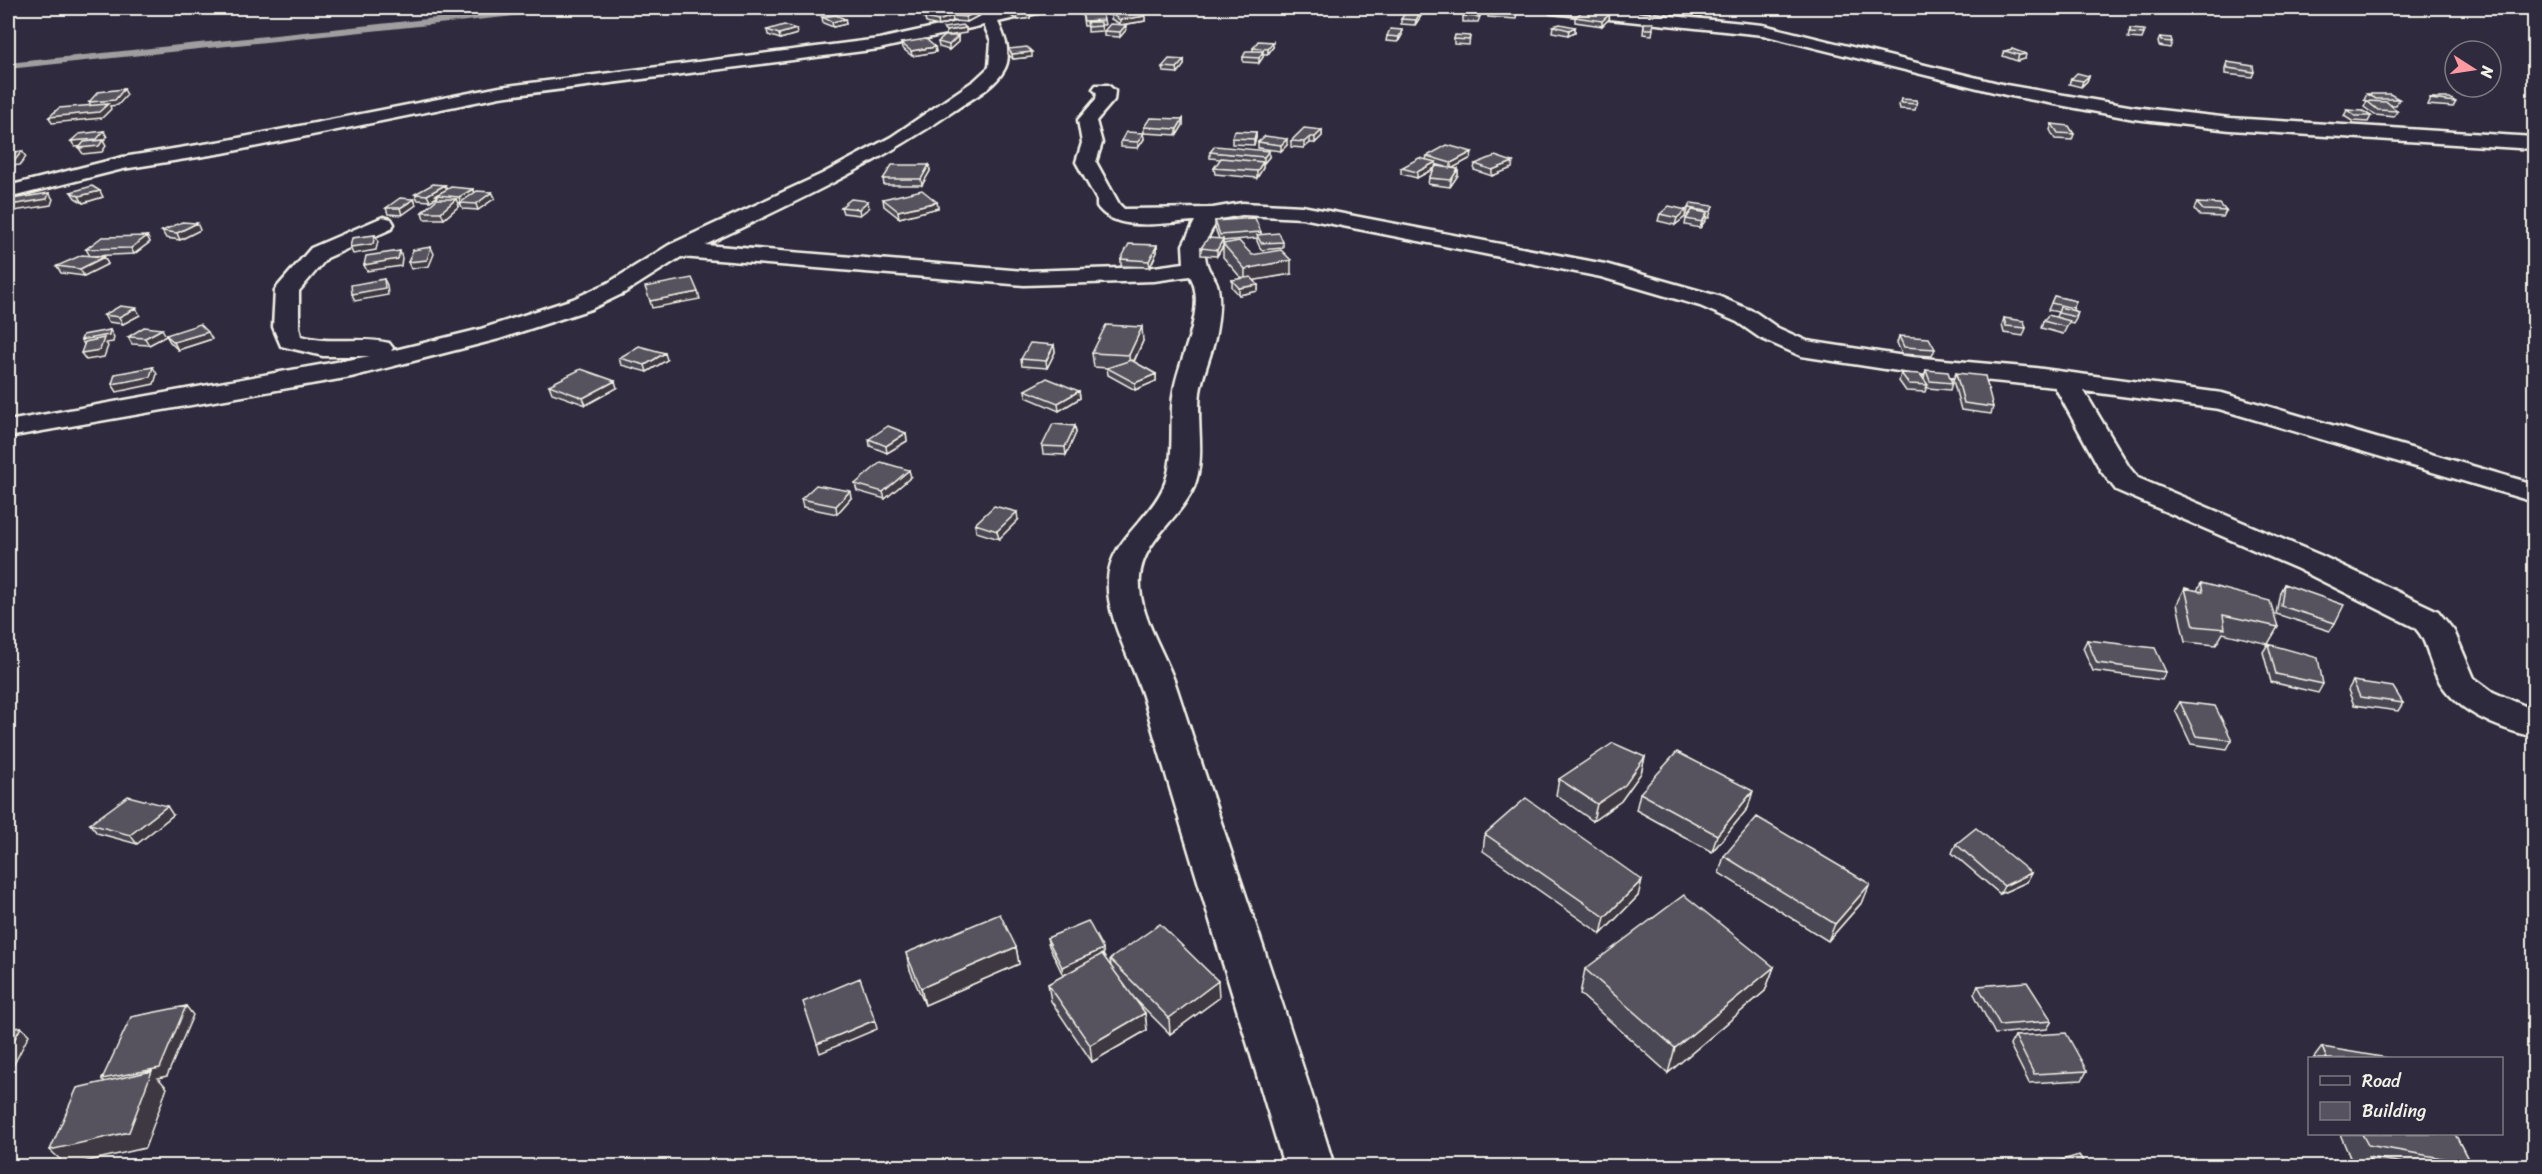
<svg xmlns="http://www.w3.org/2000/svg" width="2542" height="1174" font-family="Sriracha,sans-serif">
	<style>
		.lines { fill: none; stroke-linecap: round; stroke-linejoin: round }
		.stream { stroke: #a19ea0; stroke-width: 6 }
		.street-casing { stroke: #f4f1e8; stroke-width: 5 }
		.street { fill: #2f2a3d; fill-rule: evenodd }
		.wall { fill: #4a4752; stroke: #f4f1e8; stroke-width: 1.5; fill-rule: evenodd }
		.shaded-wall { fill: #3c3942; stroke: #f4f1e8; stroke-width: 1.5 }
		.building { fill: #56525f; stroke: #f4f1e8; stroke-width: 1.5 }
	</style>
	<rect width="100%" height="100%" fill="#2f2a3d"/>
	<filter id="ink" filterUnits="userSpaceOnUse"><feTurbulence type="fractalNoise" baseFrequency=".0167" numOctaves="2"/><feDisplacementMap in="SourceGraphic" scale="12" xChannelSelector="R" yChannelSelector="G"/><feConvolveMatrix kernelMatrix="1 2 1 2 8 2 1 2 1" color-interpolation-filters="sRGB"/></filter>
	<g filter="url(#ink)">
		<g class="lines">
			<path class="stream" d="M2481,8l53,2
				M8,66l553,-58"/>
			<g class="street-casing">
				<path id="street" d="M984,8h14l-2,5 27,-5h26l-3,3 -48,11c6,14 15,33 6,48 -10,18 -33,29 -49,40 -79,55 -164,94 -250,135l319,26 130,-4 30,-4 -1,-18 12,-24c-29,1 -79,13 -98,-15v-6l-21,-38 6,-19 -4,-23 18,-21 1,-6 -4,-4 3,-4h12l7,6 -1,9 -18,21 6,22 -6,19 23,42 5,5 89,-1 29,-5 60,3 303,58 113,32 37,16 23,16 29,13 104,16 124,11 187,25 312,91v18l-315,-93 -135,-18 45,76 9,11 182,77 118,56 16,20 20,47 19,14 41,18v27c-36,-8 -83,-27 -99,-64 -7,-16 -8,-34 -21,-46l-116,-58 -182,-79 -15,-19 -46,-84 -144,-14 -110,-17 -41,-18 -23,-16 -37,-16 -99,-29 -299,-59 -60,-3 -22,4c-13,14 -20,32 -11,51 4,6 8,11 9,18 3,16 0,34 -3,50 -4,18 -12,35 -15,54 -4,31 6,65 -6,95 -14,32 -51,53 -54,90 -3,37 25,75 36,109 52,161 109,319 158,480h-50c-46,-157 -96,-313 -141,-470 -11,-35 -38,-80 -35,-117 2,-38 40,-58 55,-91 14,-30 5,-66 11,-98 5,-32 34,-83 16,-114l-36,5 -130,4 -343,-28 -57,36 -33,16 -92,30 -148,38 -343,60v-16l362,-65h-47l-42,-10 -8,-19 2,-37 4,-5 32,-37 72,-31 8,2 3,5 -3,5 -64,29 -28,33v36l2,9c29,9 60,0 88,7l4,5 -2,3 90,-22 92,-30 35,-16 61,-38 153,-71 69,-37 84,-57 14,-13 2,-26 -7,-16 -105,24 -379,48 -277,56 -100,16 -115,29v-12l115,-29 100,-16 277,-54 379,-48 101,-22z
					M1543,8h47l173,17 243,60 128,22 96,11 304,19v12l-304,-19 -96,-11 -128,-24 -243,-60 -212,-22z"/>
			</g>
			<use href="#street" class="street"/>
		</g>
		<path class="wall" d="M1103,8h37v4h-2l7,4v5l-23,4 4,5 -6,7 -16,-1v-5l16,-7 -9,-5v-5l-3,1z
			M1437,8h23l-1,4 -22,-2z
			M1422,9v-1h12l-2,1z
			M1517,10l-1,9 -28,-2v-5z
			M1011,11l19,2v5l-12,2 -7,-4z
			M953,13l25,3 -11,6 -14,-1 -14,5 -13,-3 -1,-5z
			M1082,13l22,7 1,5h-4l1,6 -14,1v-6h-4z
			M1481,14l-3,8h-15v-6z
			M1421,16l-6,9 -14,-1v-5z
			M822,17l23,2 1,5 -13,3 -10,-4z
			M1575,17l34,2 -7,7 -27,-4z
			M1644,23l9,6 -1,6 -9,-1z
			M1553,26l22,1v5l-7,3 -16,-3z
			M2130,29l14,5 -2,5 -14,-1z
			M767,30l30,4 -17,5 -12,-4z
			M1402,35l-4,7 -12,-1 1,-5z
			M958,36v6l-9,8 -10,-3 -1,-5z
			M1470,36l-1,9 -15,-1v-5z
			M2160,37l12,5 -2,6 -11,-2 -1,-4z
			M901,43l34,4 1,5 -24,4 -10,-8z
			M1273,47l-5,7h-5v3l-4,6 -16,-1v-5l10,-6v-3z
			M1008,49l24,8 -19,2 -5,-5z
			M2012,49l13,10 -8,2 -14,-5 2,-5z
			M1184,60v5l-6,8 -15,-1 -1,-5z
			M2227,62l27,10 -2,5 -27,-3v-6z
			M2089,76l-2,5 -6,6 -12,-3 2,-5z
			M2367,94l32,5 -3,6h-6l7,6 -3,6 -19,-2 -11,-8 3,-6 -3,-1z
			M2430,98l26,4 -3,5 -26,-2z
			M1901,99l16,5 -2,6 -15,-1 -1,-4z
			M2347,110l24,6 -3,6 -16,-1 -8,-5z
			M1183,119v6l-6,10 -33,-2v-6z
			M2052,124l22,10 -2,6 -17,-1 -5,-9z
			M1322,130v6l-7,7h-5l-6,5 -13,-1v-6z
			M1256,132v6l-2,7 -22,-1v-6z
			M1143,133l1,6 -6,9 -17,-1v-6z
			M1258,142l29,3 -6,6 -23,-3z
			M1210,152l59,5 -5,6h-1v5l-6,10 -42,-4 -1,-6 7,-9 -11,-1z
			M1427,156l44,2 -19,10 6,1v6l-8,12 -22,-3 1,-6 6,-10 -18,10 -16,-4v-6l25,-8zM1435,164l11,3 -11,1z
			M1475,164l37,4 -20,8 -18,-6z
			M929,165l1,6 -8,14h-38l-1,-6z
			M445,185l1,4h27l2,4 17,-1 3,6 -17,12 -15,-1 -3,-6h-2l1,3 -15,13h-20l-2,-7 16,-13 -1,-2 -7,4 -12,-1 -3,-6z
			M71,192l32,5 -20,6 -8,-5z
			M414,199l2,6 -14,10 -14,-1 -2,-6z
			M883,199l54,3 1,6 -39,10 -15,-12z
			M2197,203l29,8 -3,6 -23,-1 -6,-7z
			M1713,206l-4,12h-3l-6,10 -15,-3 1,-6 3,-4h-2l1,-7z
			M841,207l28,1 -9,7 -17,-2z
			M1660,214l25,3 -10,8 -17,-4z
			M1215,221l46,11v3l22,7v6l-22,2 -4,-9v-3l-34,3v3l29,11 39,19 -37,6 4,5v6l-19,4 -7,-8v-7l10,-1 -19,-22v-11l-6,10 -16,-1v-7l18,-9 -4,-11z
			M200,230l-20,10 -14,-2 -4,-7z
			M147,236l3,6 -16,12 -44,2 -4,-7z
			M1157,245v7l-7,15 -29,-1v-7z
			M104,257l4,7 -24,12 -23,-3 -4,-7z
			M2054,296l22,5 -3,9 5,2 -2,7 -3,5 -4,-1 -6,11 -22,-6 2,-7 13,-4 2,-5 -10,-2z
			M104,315h36l-17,9 -15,-2z
			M2004,318l22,10 -3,8 -19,-3 -2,-8z
			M166,335l46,4 -34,11 -8,-8z
			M166,336l-17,9 -17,-1 -4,-7z
			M1899,336l36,13 -3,7 -30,-2 -5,-11z
			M1143,341l-9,21 22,12v7l-21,9 -27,-15 -1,-7 -13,-1 -2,-14z
			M1054,345l1,7 -8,16 -25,-2 -1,-7z
			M619,358l48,2 -20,12 -26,-7z
			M1926,370l26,13 -2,7 -22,-2 -1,-2 -2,6 -19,-1 -7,-10 2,-8 24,8 -1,-3z
			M1956,373l37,34 -2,7 -30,-4 -8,-30z
			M549,385l68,3 -31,17 -34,-12z
			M1025,390l54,1 1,7 -21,13 -33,-14z
			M1075,426l1,7 -10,22 -23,-1 -1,-8z
			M906,433l1,8 -20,12 -17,-7 -1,-7z
			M911,477l-26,22 -28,-8 -2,-7z
			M851,498l-14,16 -34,-7 -2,-8z
			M1018,520l-19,19 -23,-7 -1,-8z
			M2201,583l77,44 -10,17 -45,-11 -7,12 -31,-3 -8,-38 8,-16 12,3z
			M2284,584l51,39 -5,8 -54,-17 4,-22z
			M2087,640l79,32 -4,8 -69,-9 -10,-23z
			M2268,644l55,40 -5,9 -47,-11 -8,-30z
			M2353,681l50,22 -5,8 -44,-6 -6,-15z
			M2180,702l52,38 -5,9 -36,-5 -16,-34z
			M1645,757l-4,16 -20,28 -28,20 -37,-26 3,-16z
			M1640,793l108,15 -36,44 -76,-42z
			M173,815l-36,29 -40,-11 -7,-9z
			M1485,834l153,62 -37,38 -118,-83z
			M1956,844l75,29 -4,9 -27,12 -48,-41z
			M1724,856l139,45 -35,40 -109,-68z
			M1047,938l57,19 7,10 -1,-8 109,39 -49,36 -37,-37 12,16 2,17 -55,32 -41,-61 -3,-17 21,-11 -6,2 -14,-29z
			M1016,947l3,17 -94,41 -15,-35 -4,-17z
			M1774,967l-9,24 -97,82 -88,-79 5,-25z
			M1978,986l74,35 -5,8 -52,5 -21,-40z
			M2015,1036l72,35 -5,9 -53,3 -19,-38z
			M2322,1047l5,12h-14z
			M2340,1134h115l15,29 -4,4h-107l3,-3 -10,-2z"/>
		<path class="shaded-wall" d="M1130,8h10v4l-32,3v-5z
			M977,11l1,5 -11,6 -1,-5z
			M1421,11v5l-6,9 1,-5z
			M1030,13v5l-12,2 -1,-5z
			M1610,14l-1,5 -7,7v-5z
			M952,16l1,5 -14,5 -1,-5z
			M1145,16v5l-25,4v-5z
			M845,19l1,5 -13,3 -1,-5z
			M1126,25v5l-6,7v-5z
			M1575,27v5l-7,3 1,-5z
			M966,28v5l-20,3v-5z
			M796,29l1,5 -17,5 -1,-5z
			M1402,30v5l-4,7 1,-5z
			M958,36v6l-9,8v-5z
			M1273,42v5l-5,7v-5z
			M935,47l1,5 -24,4 -1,-5z
			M1263,51v6l-4,6v-5z
			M1032,52v5l-19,2 -1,-5z
			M2026,54l-1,5 -8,2 2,-6z
			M1184,60v5l-6,8 -1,-5z
			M2089,76l-2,5 -6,6 2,-6z
			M124,89l3,6 -9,10 -8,1 1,3 -9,9 -50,5 -3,-6 43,-9 -3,-6z
			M1183,119v6l-6,10v-6z
			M1322,130v6l-7,7v-6z
			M104,131l3,6 -4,4 3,5 -4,6 -19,2 -4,-6 20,-3 -24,2 -4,-6z
			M1256,132v6l-2,7v-6z
			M1143,133l1,6 -6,9v-6z
			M1310,137v6l-6,5v-6z
			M1287,139v6l-6,6v-6z
			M22,151l4,6 -6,8 -12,1v-6z
			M1269,151v6l-5,6v-6z
			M1472,152l-1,6 -20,11v-6z
			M1263,162v6l-6,10v-7z
			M1436,162l-1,6 -18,10v-6z
			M1513,162l-1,6 -20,8v-6z
			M929,165l1,6 -8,14 -1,-6z
			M1458,169v6l-8,12 1,-7z
			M445,185l2,6 -11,4 1,2 -7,4 -3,-6z
			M473,189l3,6 -15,8 -2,-6z
			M100,191l3,6 -20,6 -4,-7z
			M492,192l3,6 -17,12 -2,-6z
			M49,193l4,6 -2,6 -37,6 -4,-6z
			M414,199l2,6 -14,10 -2,-7z
			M456,199l3,7 -15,13 -3,-7z
			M868,201l1,7 -9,7 -1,-6z
			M937,202l1,6 -39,10 -1,-7z
			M1686,210l-1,7 -10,8 2,-7z
			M1707,213l-1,7 -6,8 2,-6z
			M197,223l3,7 -20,10 -3,-7z
			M375,235l3,6 -2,9 -23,4 -3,-7z
			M147,236l3,6 -16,12 -3,-6z
			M1223,239v7l-6,10v-6z
			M1157,245v7l-7,15 -1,-6z
			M431,247l3,7 -5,12 -18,3 -3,-7z
			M400,251l2,7 -1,8 -34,5 -3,-6z
			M104,257l4,7 -24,12 -4,-7z
			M1291,260v14l-46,8v-13z
			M384,279l3,6 1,10 -33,6 -3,-7z
			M1258,285v6l-19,4v-7z
			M698,292l2,7 -48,9 -2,-7z
			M136,308l4,7 -17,9 -4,-7z
			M1142,327l1,14 -13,28 -1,-14z
			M162,329l4,7 -17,9 -4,-7z
			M110,330l4,7 -1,5 -7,1 2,3 -4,11 -18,3 -5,-7 5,-6 -5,-7z
			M208,332l4,7 -34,11 -4,-8z
			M1054,345l1,7 -8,16 -1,-7z
			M665,353l2,7 -20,12 -2,-7z
			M153,367l4,7 -3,10 -37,8 -5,-8z
			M1156,374v7l-21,9v-7z
			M615,381l2,7 -31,17 -3,-7z
			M1079,391l1,7 -21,13 -1,-8z
			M1075,426l1,7 -10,22 -1,-8z
			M906,433l1,8 -20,12 -1,-7z
			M909,470l2,7 -26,22 -2,-7z
			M850,491l1,7 -14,16 -1,-8z
			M1017,512l1,8 -19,19 -2,-8z
			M1645,757l-4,16 -20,28 -28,20 4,-17z
			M1753,791l-5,17 -36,44 5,-17z
			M167,806l6,9 -36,29 -7,-9z
			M2031,873l-4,9 -27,12 4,-8z
			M1642,880l-4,16 -37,38 4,-17z
			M1870,884l-7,17 -35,40 7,-17z
			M1016,947l3,17 -94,41 -4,-17z
			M1103,949l1,9 -41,17 -1,-8z
			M1774,967l-9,24 -97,82 7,-25z
			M1218,981l1,17 -49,36 -1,-16z
			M186,1006l7,9 -26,61 -9,2 9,10 -22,60 -78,18 -17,-16 60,-63 -8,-8z
			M1145,1013l2,17 -55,32 -2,-17z
			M875,1020l2,9 -57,24 -3,-9z
			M21,1027l8,8 -21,41v-25z"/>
		<path class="building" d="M1106,8h24l-22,2z
			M1466,8l16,1 -3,8 -16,-1z
			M1023,9l7,4 -13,2 -6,-4z
			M1489,9l28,1 -1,4 -28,-2z
			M961,10l16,1 -11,6 -14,-1 -14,5 -13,-3 18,-7 10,2z
			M1136,10l9,6 -25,4 -9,-6z
			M1407,10l14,1 -5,9 -15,-1z
			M1583,11l27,3 -8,7 -27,-4z
			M1102,12l2,8 -20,1 -2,-8z
			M836,15l9,4 -13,3 -10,-5z
			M1087,22h14v4l-13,1z
			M1644,23h9v6h-9z
			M1110,24l16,1 -6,7 -16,-1z
			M1560,24l15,3 -6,3 -16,-4z
			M784,25l12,4 -17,5 -12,-4z
			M963,25l3,3 -20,3 -3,-3z
			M1390,29l12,1 -3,7 -12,-1z
			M2130,29l14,1v4l-14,-1z
			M1455,35l15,1 -1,4 -15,-1z
			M945,36h13l-9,9 -11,-3z
			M2160,37l11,1 1,4 -11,-1z
			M926,39l9,8 -24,4 -10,-8z
			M1258,41l15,1 -5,7 -15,-1z
			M1027,47l5,5 -20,2 -4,-5z
			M2012,49l14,5 -7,1 -14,-4z
			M1246,51h17l-4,7 -16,-1z
			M1169,59l15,1 -7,8 -15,-1z
			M2227,62l26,4 1,6 -26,-4z
			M2077,73l12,3 -6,5 -12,-2z
			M124,89l-9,11 -26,2 9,-10z
			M2367,94h23l9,5h-23z
			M2430,98h20l6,4 -26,-3z
			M1901,99l15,1 1,4 -15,-1z
			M2367,101l20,1 10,9 -19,-1z
			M108,104l-9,8 -50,5 10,-9z
			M2347,110l16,1 8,5h-16z
			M1150,118l33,1 -6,10 -33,-2z
			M2052,124l17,2 5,8 -16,-1z
			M1304,128l18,2 -7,7h-5l-6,5 -13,-1z
			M104,131l-7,8 -26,2 8,-7z
			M1235,131l21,1 -2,7 -22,-1z
			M1126,132l17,1 -5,9 -17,-1z
			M1265,136l22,3 -6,6 -23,-3z
			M103,140l-4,6 -20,2 5,-6z
			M1447,145l25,7 -21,11 -24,-7z
			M1215,146l54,5 -5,6 -54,-5z
			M22,151l-6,8 -8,1v-7z
			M1495,156l18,6 -21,8 -17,-6z
			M1221,158l42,4 -6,9 -43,-3z
			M1419,158l17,4 -19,10 -16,-4z
			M892,165h37l-8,14h-38z
			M1436,166l22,3 -7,11 -22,-2z
			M433,184l12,1 -18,10 -12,-1z
			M92,186l8,5 -21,5 -8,-4z
			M451,187l22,2 -14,8 -23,-2z
			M922,190l15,12 -39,9 -15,-12z
			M477,191l15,1 -16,12 -16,-1z
			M49,193l-2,6 -37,6 2,-6z
			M400,198l14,1 -14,9h-14z
			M437,199h19l-15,13h-19z
			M851,199l17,2 -9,8 -18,-2z
			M1691,203l22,3 -2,6 -23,-4z
			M2197,203l23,1 6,7 -23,-1z
			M1669,206l17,4 -9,8 -17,-4z
			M1692,210l15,3 -5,9 -16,-3z
			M1255,218l6,14 -41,3 -5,-14z
			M182,222l15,1 -20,10 -15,-2z
			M1279,233l4,9 -22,1 -4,-8z
			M375,235l-2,9 -23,3 2,-9z
			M147,236l-16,12 -45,1 16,-12z
			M1208,238l15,1 -6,11 -16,-2z
			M1239,241l13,14 29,-5 10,10 -46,9 -22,-25z
			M1129,244l28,1 -8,16 -28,-2z
			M431,247l-4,13 -19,2 5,-12z
			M400,251l-2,8 -34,6 2,-9z
			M82,255l22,2 -24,12 -23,-3z
			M1251,277l7,8 -19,3 -7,-8z
			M692,278l6,14 -48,9 -5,-14z
			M384,279l1,9 -33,6 -1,-9z
			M2054,296l22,5 -3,7 -22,-5z
			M120,306l16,2 -17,9 -15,-2z
			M2060,307l18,5 -2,5 -18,-4z
			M2048,315l22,6 -4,6 -23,-6z
			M2004,318l20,3 2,7 -20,-2z
			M200,324l8,8 -34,10 -8,-7z
			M1106,325l36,2 -13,28 -37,-2z
			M144,327l18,2 -17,9 -17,-1z
			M110,330l-1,5 -28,5 2,-5z
			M1899,336l30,2 6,11 -31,-2z
			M104,338l-4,12 -19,3 4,-11z
			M1030,343l24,2 -8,16 -25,-2z
			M639,346l26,7 -20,12 -26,-7z
			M1131,360l25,14 -21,9 -28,-15z
			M153,367l-3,10 -38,7 3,-10z
			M581,369l34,12 -32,17 -34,-13z
			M1926,370l22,2 4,11 -22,-2z
			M1901,373l19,1 8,11 -19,-1z
			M1956,373l29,3 8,31 -29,-4z
			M1047,378l32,13 -21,12 -33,-13z
			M1053,424l22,2 -10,21 -23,-1z
			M888,426l18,7 -20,13 -17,-7z
			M881,462l28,8 -26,22 -28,-8z
			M816,485l34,6 -14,15 -35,-7z
			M994,506l23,6 -20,19 -22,-7z
			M2201,583l69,18 8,26 -55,-12 2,14 -31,-3 -9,-38 18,4z
			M2284,584l60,21 -9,18 -54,-17z
			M2087,640l68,8 11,24 -69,-9z
			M2268,644l50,14 5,26 -47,-10z
			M2353,681l40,6 10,16 -43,-6z
			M2180,702l35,4 17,34 -36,-4z
			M1613,743l32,14 -20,28 -28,19 -38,-25z
			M1677,752l76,39 -36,44 -77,-42z
			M128,796l39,10 -37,29 -40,-11z
			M1526,798l116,82 -37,37 -120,-83z
			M1757,817l113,67 -35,40 -111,-68z
			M1976,828l55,45 -27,13 -48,-42z
			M1684,895l90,72 -99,81 -90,-79z
			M1000,914l16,33 -95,41 -15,-35z
			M1088,921l15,28 -41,18 -15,-29z
			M1160,924l58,57 -49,37 -59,-59z
			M1102,954l43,59 -55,32 -42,-61z
			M860,978l15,42 -58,24 -14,-42z
			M2027,982l25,39 -52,4 -22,-39z
			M186,1006l-26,62 -58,11 29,-62z
			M21,1027l-13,24v-22z
			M2066,1033l21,38 -53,3 -19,-38z
			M2322,1047l72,12h-67z
			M152,1071l-23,61 -79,18 27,-62z
			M2362,1134h93l15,29 -102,-18z
			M2079,1155l8,12h-49z
			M2368,1157l59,10h-54z"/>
	</g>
	<rect width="2542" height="1174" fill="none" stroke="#2f2a3d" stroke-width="30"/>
	<rect x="15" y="15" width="2512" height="1144" fill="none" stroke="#f4f1e8" stroke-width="2" filter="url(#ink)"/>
	<rect x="2308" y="1057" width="195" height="78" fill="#2f2a3d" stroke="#7e7a81" stroke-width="1.5"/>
	<rect x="2320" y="1076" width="30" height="9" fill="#2f2a3d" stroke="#7e7a81" stroke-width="1.5"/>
	<text x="2362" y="1087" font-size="18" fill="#f4f1e8">Road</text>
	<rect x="2320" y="1102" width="30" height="18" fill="#56525f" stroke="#7e7a81" stroke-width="1.5"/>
	<text x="2362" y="1117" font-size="18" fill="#f4f1e8">Building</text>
	<g transform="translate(2473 69) rotate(102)"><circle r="28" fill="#2f2a3d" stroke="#7e7a81" stroke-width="1.5"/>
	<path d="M0-4.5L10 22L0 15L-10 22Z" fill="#ff9aa2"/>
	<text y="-9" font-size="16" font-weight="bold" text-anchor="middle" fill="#f4f1e8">N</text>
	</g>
</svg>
